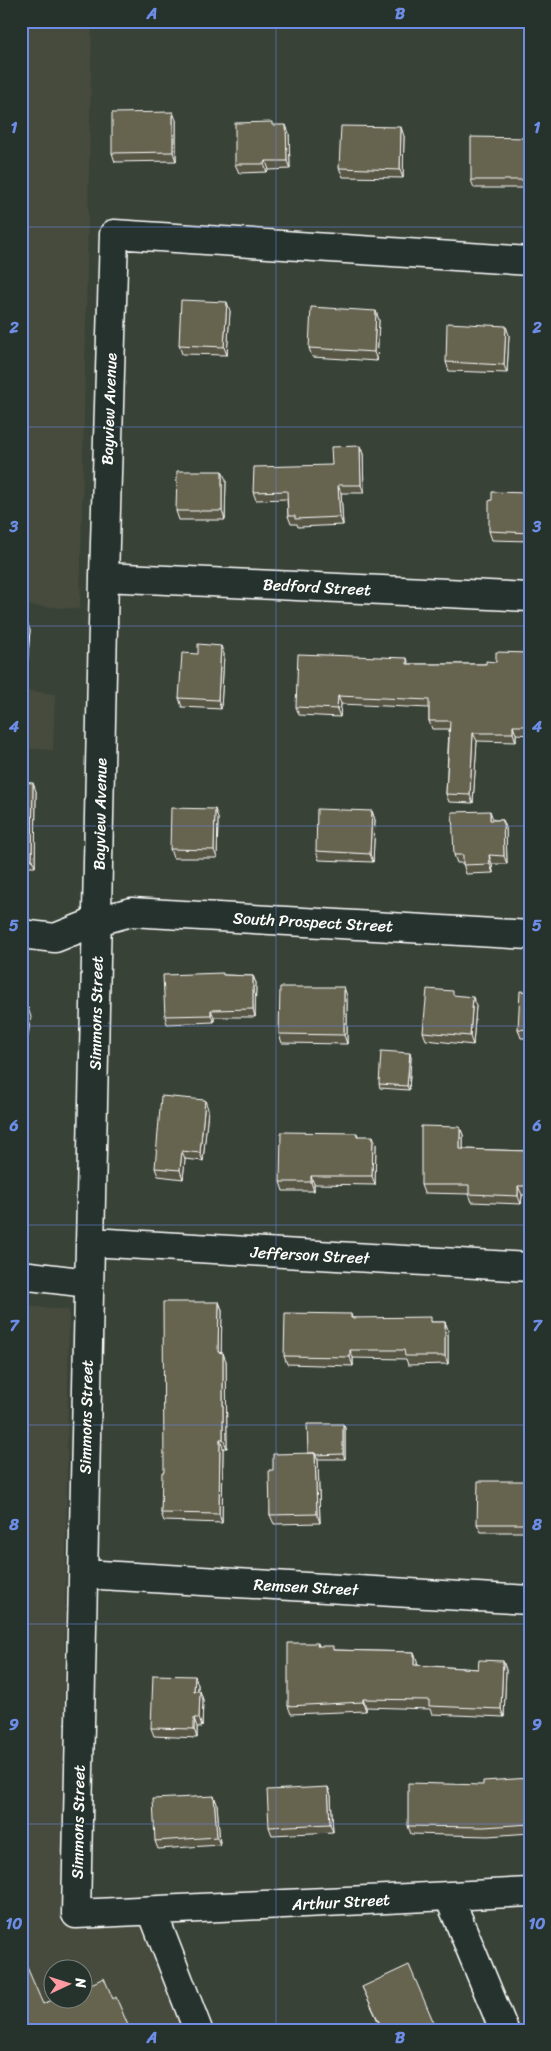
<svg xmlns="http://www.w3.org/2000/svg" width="551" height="2051" font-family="Sriracha,sans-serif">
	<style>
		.built { fill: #464c3e; fill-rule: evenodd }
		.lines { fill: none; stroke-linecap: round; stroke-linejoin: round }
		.minor-casing { stroke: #fff; stroke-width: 31 }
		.minor { stroke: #26332d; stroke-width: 28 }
		.wall { fill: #585644; stroke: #fff }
		.shaded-wall { fill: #474637; stroke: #fff }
		.building { fill: #66644f; stroke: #fff }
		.grid { fill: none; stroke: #6c8ce6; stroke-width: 1; stroke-opacity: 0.55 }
		.labels { text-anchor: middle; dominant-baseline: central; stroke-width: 4; stroke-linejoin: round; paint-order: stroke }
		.street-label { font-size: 16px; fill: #fff; stroke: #26332d }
		.neatline { fill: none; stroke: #6c8ce6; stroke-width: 2 }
		.grid-label { font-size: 16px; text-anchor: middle; font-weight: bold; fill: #6c8ce6 }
	</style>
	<rect width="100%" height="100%" fill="#394237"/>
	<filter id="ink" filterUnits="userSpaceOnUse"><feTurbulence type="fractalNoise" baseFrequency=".02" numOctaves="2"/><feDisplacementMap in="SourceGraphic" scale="10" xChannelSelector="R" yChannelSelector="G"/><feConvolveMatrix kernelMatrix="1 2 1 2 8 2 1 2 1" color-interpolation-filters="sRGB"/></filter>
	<g filter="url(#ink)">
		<path class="built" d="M21,21h71l-12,588 -59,-4z
			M21,690l34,4 -2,56 -32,-2z
			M21,1306l48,4 -8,614 87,-5 41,111h-168zM52,1968h30v30h-30z"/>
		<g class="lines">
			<g class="minor-casing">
				<path id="minor" d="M530,261l-416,-27 -10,343 -28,1337 454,-22
					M104,577l426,20
					M21,934l34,4 43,-17 33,-9 399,23
					M90,1242l440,25
					M21,1275l67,8
					M83,1574l447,26
					M449,1897l55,133
					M152,1911l46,119"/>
			</g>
			<use href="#minor" class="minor"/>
		</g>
		<path class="wall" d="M176,120v41l-61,1 -3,-9z
			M273,125l16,8 1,36 -21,1 -2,2 -28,1 -4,-9z
			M404,136l-1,42 -60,-1 -4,-9z
			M530,138v50h-56l-3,-8z
			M230,311l-3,44 -45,-1 -3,-9z
			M379,320l-2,41 -65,-4 -3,-9z
			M509,335l-2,38 -58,-2 -3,-9z
			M360,446l3,8 1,39h-23l2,32 -45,2 -1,-3h-6l-3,-8 -1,-17 -31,1 -3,-8 79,-27z
			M226,480l-1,40h-46l-3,-9z
			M530,493v48l-38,-1 -3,-9z
			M21,621l9,9 -3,37h-6z
			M198,654h26l-3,55 -39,-2 -3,-9z
			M530,654v81l-14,-1v8l-39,-1 -4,62 -24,-1 -3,-8 3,-65h-17l-3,-8v-13l-88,-4 -1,13 -41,-2 -3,-8 111,-49 2,6h77z
			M21,782l15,9 -1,76h-14z
			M372,811l3,9 -2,42 -54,-2 -3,-9z
			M218,818l-1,40h-44l-3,-9z
			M493,819v1h10l3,8 1,36h-15l1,9 -27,1 -3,-11h-6l-3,-8z
			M224,975l29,1 3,7 -1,34h-41v5l-47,2 -2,-8z
			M530,992v46h-9l-3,-9z
			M347,996v48l-65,-1 -3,-9z
			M455,996l21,10 -3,39 -47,-5 -3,-8z
			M410,1053l1,5 -2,32 -29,-2 -1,-4z
			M208,1109l-5,52 -18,-2 -2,20 -25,-3 -3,-8z
			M460,1127l3,8v14l67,2v44h-8l-1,9 -49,-2 -3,-8 -45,-1 -3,-8z
			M357,1133l1,3 18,8 -1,41 -61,-1v7h-31l-3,-9z
			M219,1302l3,8 -1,43 5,8 1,87h-4l-1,75 -58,-2 -3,-8 3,-41z
			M351,1314l1,4 81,4h12l3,8v34l-40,1 -2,-6 -53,-1v8l-66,-2 -3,-8z
			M530,1320v47h-2l-3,-9z
			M343,1424l2,4v31h-28l1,2 2,62 -46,1 -4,-9 3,-45 35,-17z
			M530,1481v51h-49l-4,-8z
			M318,1643l1,3 15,4 80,2 3,9v4l61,4 25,-8 3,9 -2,47 -72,-3 -2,-5 -64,-2v4l-75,3 -3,-8z
			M195,1676l3,9v6h2l3,9 -1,27h-5v11l-43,-2 -3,-8z
			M530,1778v55l-42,3 -77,-2 -3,-8 75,-41z
			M328,1787l3,9 2,36 -61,3 -3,-8z
			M214,1796l3,8 3,41 -62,4 -3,-8z
			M362,1987l75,43h-55l-16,-35z"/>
		<path class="shaded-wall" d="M173,112l3,8v41l-3,-9z
			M286,125l3,8 1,36 -3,-8z
			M401,127l3,9 -1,42 -3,-8z
			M266,161l3,9 -2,2 -3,-8z
			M227,302l3,9 -3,44 -3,-8z
			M376,311l3,9 -2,41 -3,-9z
			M506,326l3,9 -2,38 -3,-8z
			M360,446l3,8 1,39 -3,-8z
			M222,471l4,9 -1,40 -3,-9z
			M338,485l3,8 2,32 -3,-8z
			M27,622l3,8 -3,37 -4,-8z
			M221,646l3,8 -3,55 -3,-9z
			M338,696l3,8 -1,13 -3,-8z
			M513,726l3,8v8l-3,-9z
			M473,733l4,8 -4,62 -3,-8z
			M33,783l3,8 -1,76 -3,-8z
			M215,809l3,9 -1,40 -3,-8z
			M372,811l3,9 -2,42 -3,-8z
			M490,811l3,8v10l-3,-9z
			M503,820l3,8 1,36 -3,-8z
			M489,855l3,9 1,9 -3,-9z
			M253,976l3,7 -1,34 -2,-8z
			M344,987l3,9v48l-3,-9z
			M473,997l3,9 -3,39 -3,-9z
			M28,1008l3,9 -8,50 -2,-6v-9z
			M211,1010l3,7v5l-3,-7z
			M410,1053l1,5 -2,32 -2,-4z
			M205,1100l3,9 -5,52 -3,-8z
			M460,1127l3,8v22l-3,-8z
			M373,1136l3,8 -1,41 -3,-9z
			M182,1151l3,8 -2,20 -3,-9z
			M311,1176l3,8v7l-3,-9z
			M518,1186l4,9 -1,9 -3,-8z
			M219,1302l3,8 -1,51 -3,-9z
			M445,1322l3,8v34l-3,-8z
			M350,1350l3,8v8l-3,-9z
			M223,1353l3,8 1,87 -4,-9z
			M343,1424l2,4v31l-2,-5z
			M220,1439l3,9 -1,75 -3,-9z
			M315,1453l3,8 2,62 -3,-9z
			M414,1652l3,9v13l-3,-9z
			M503,1661l3,9 -2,47 -3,-8z
			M195,1676l3,9 -1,15 -3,-9z
			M200,1691l3,9 -1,27 -3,-9z
			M363,1699l3,8v4l-3,-9z
			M194,1718l3,9v11l-3,-9z
			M328,1787l3,9 2,36 -3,-8z
			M214,1796l3,8 3,41 -3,-8z"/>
		<path class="building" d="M173,112v40l-61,1v-40z
			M272,122v3h14l1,36h-21l-2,3h-29v-41z
			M341,126l60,1 -1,43 -61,-2z
			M471,137l59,1v42h-59z
			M181,300l46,2 -3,45 -45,-2z
			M311,307l65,4 -2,41 -65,-4z
			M447,323l59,3 -2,39 -58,-3z
			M360,446l1,39h-23l2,32 -45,2v-3h-7l-1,-25 -34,1 1,-25 78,-2 -1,-18z
			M177,471h45v40h-46z
			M492,492l38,1v40l-41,-2v-30l3,-1z
			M21,621l6,1 -4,37 -2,-1z
			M198,644l23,2 -3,54 -39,-2 3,-45 16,1z
			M496,652l33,1 1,73h-17v7h-40l-3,62 -24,-1 4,-73h-21v-21l-91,-4 -1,13 -41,-2 2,-53 109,4v6h79v-3l10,1z
			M21,782l12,1 -1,76h-11z
			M171,808l44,1 -1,41 -44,-1z
			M317,809l55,2 -2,43 -54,-3z
			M490,811v9h13l1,36 -15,-1 1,9 -27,1v-10h-9l-2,-43z
			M223,973v2l30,1v33l-42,1v5l-46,1 -2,-41z
			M280,987h64v48l-65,-1z
			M427,989l26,2v4l20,2 -3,39 -47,-4z
			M520,991l10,1v38l-12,-1z
			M21,1007l7,1 -7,44z
			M381,1051l29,2 -3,33 -28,-2z
			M161,1096l44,4 -5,53 -18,-2 -2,19 -25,-2z
			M421,1126l39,1v22l70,2v35h-12v10l-49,-2v-9h-48z
			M281,1132l76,1v3h16l-1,40h-61v6h-31z
			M163,1302h56l-1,50 5,1v86h-3l-1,75 -58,-1 1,-41h2z
			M285,1313l66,1v4l80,-1v5h14v34h-40l-1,-6h-54v7l-66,-1z
			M527,1320h3v39l-5,-1z
			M307,1424h36v30l-28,1v-2h-7z
			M315,1453l2,61 -47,1 -1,-45h4v-16z
			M478,1481h52v43h-53z
			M288,1643h30l-1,3h16v4l81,2v13l64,4 1,-9 24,1 -2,48 -72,-3v-6l-66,-1v3l-75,4z
			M153,1675l42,1 -1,15h6l-1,27h-5v11l-43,-1z
			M530,1778v46l-46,3 -76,-1v-43l75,2v-4z
			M328,1787l2,37 -61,3 -2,-37z
			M214,1796l3,41 -62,4 -2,-42z
			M23,1958l20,46 14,-6h25v-10l22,-10 9,21 3,-2 14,33h-109v-71z
			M409,1965l28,65h-54l-21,-43z"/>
	</g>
	<path class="grid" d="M276,21v2009M21,227h509M21,427h509M21,626h509M21,826h509M21,1026h509M21,1225h509M21,1425h509M21,1624h509M21,1824h509"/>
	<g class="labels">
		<g class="street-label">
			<text transform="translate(109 409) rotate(-88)">Bayview Avenue</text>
			<text transform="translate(317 587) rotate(3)">Bedford Street</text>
			<text transform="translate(100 814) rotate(-89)">Bayview Avenue</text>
			<text transform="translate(313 922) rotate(3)">South Prospect Street</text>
			<text transform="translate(96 1013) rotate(-89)">Simmons Street</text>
			<text transform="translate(310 1255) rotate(3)">Jefferson Street</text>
			<text transform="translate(86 1417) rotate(-89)">Simmons Street</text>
			<text transform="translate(306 1587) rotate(3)">Remsen Street</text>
			<text transform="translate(78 1822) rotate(-89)">Simmons Street</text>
			<text transform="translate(341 1902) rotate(-3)">Arthur Street</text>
		</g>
	</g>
	<rect width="551" height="2051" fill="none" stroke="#26332d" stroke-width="55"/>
	<g transform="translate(68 1984) rotate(86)"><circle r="24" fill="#26332d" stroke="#7d8581"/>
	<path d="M0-4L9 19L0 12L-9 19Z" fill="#ff9aa2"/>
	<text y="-8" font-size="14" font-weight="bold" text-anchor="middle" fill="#ffffff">N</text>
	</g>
	<rect x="28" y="28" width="496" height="1996" class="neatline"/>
	<g class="grid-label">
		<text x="152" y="19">A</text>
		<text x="400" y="19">B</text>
		<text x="14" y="133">1</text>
		<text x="537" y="133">1</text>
		<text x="14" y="333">2</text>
		<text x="537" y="333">2</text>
		<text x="14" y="532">3</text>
		<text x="537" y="532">3</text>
		<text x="14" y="732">4</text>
		<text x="537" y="732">4</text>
		<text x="14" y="931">5</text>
		<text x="537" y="931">5</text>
		<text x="14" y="1131">6</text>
		<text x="537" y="1131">6</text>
		<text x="14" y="1331">7</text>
		<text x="537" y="1331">7</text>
		<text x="14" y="1530">8</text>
		<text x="537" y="1530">8</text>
		<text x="14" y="1730">9</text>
		<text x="537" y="1730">9</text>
		<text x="14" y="1929">10</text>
		<text x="537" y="1929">10</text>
		<text x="152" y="2043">A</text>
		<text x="400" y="2043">B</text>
	</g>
</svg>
